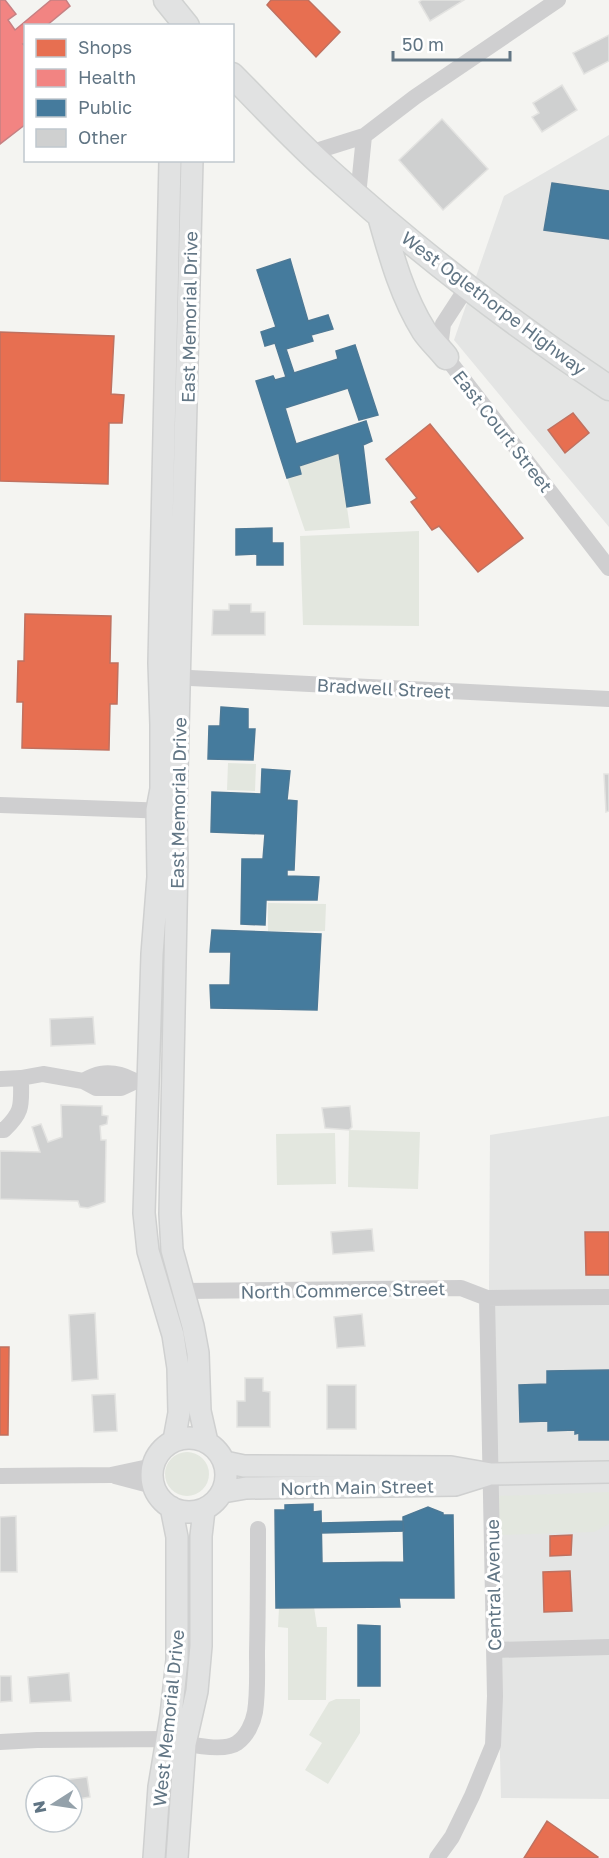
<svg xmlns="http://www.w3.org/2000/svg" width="609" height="1858" font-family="'Golos Text',sans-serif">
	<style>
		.built { fill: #e4e5e4 }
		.green { fill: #e3e7df }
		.shops { fill: #e76f51; stroke: #bf7160; stroke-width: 1.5 }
		.health { fill: #f28482; stroke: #c68083; stroke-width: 1.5 }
		.public { fill: #457b9d; stroke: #4d7996; stroke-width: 1.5 }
		.building { fill: #cfd0d0; stroke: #e3e3e1; stroke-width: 1.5 }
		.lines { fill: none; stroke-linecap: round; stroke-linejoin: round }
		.major-casing { stroke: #cfd0d0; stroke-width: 24 }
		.highway-casing { stroke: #d0d2d1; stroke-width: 27 }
		.minor { stroke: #cfcfd0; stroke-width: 16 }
		.major { stroke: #e1e2e2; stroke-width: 21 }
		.highway { stroke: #e1e2e2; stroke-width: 24 }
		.labels { text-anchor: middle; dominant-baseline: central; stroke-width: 6; stroke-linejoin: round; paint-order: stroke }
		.street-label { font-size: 18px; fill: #617584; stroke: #fff }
	</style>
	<rect width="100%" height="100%" fill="#f4f4f1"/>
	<path class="built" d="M609,135v392l-155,-187 50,-144z
		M609,1116v683l-108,-1 -12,-511 1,-152z"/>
	<path class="green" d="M339,453l11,75 -45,3 -18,-53 14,-4 -2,-8z
		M419,531v95l-116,-1 -3,-89z
		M228,763l28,1 -1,27 -28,-1z
		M268,903l58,1 -1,27h-57z
		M349,1130l71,2 -2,57 -70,-2z
		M335,1133l1,51 -59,1 -1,-51z
		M165 1474a22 22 0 1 1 44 0a22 22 0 1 1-44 0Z
		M609,1492v32l-15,8 -94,3 -2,-39z
		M314,1607l3,20h10l-1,73h-38v-72l-10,-1 1,-19z
		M336,1699h24v34l-32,51 -23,-14 17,-27 -13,-8 20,-33z"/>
	<path class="shops" d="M271,0h37l32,32 -24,25 -49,-52z
		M0,332l114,4 -3,58 13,1 -2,28h-13l-1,61 -108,-3z
		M573,413l16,20 -24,20 -17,-23z
		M430,424l93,114 -45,34 -39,-46 -7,4 -21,-28 6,-4 -31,-39z
		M25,614l86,2 -1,47h8l-1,41h-7l-1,46 -87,-2 1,-46h-6l1,-41h6z
		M585,1232h24v43h-23z
		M0,1347h9l-1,88h-8z
		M572,1535l-1,20 -21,1v-20z
		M570,1571l2,40 -28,1 -1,-40z
		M547,1821l51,36 -1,1h-73z"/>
	<path class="health" d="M0,0h5l11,14 -8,6 7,10 36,-30h15l4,6 -24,20h-20v17l-3,1 3,3v77l-26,20z"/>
	<path class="public" d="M552,183l57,8v48l-65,-9z
		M290,259l18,62 20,-6 5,14 -22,6 2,6 -27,8 8,24 44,-14 -2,-8 19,-6 23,70 -19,5 -11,-32 -63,20 11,36 70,-23 6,20 -9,4 7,58 -23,4 -8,-54 -40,13 2,8 -14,4 -31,-97 17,-5 2,4 11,-3 -11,-34 -10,3 -4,-14 15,-5 -19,-57z
		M272,528v15h11v22h-26v-11l-21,1v-26z
		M221,707l27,2v20h7l-2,31 -45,-1 1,-33h11z
		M262,769l28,2 -3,29 10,1 -3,69h-7v6l32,1 -2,23h-51l-1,25 -24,-1 1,-65h21l2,-25 -54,-2 1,-40 49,2z
		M212,930l109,4 -4,76 -106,-2 -1,-23h20l1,-33h-21z
		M609,1370v70h-30v-7l-4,1v-4l-27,1v-10l-28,1 -1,-37 28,-1v-13z
		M313,1504v8l8,-1 1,52 82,-1 -1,-45 25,-10 15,6v2h10l1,83h-55l1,9 -124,1 -1,-98h10v-5z
		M403,1521l1,10 -82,2 -1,-10z
		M358,1625l22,1v60h-22z"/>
	<path class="building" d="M422,0h42l-34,21 -11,-19z
		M609,35v26l-25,13 -11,-21z
		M562,85l15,25 -35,22 -10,-15 7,-4 -6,-10z
		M442,119l46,50 -45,41 -44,-50z
		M229,604h22v8h14v23h-53l1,-25h16z
		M604,774h5v37l-3,1z
		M93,1017l2,27 -44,2 -1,-27z
		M61,1105l41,1v9l6,1 -1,8 -7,2 1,14h5l-1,62 -17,6 -8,-1 -2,-6 -78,-2v-48l40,1 -8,-25 9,-3 7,18 14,-5z
		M350,1106l2,21 -3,3 -24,-2 -3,-20z
		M372,1229l2,22 -41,3 -2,-22z
		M95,1313l3,66 -26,2 -3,-66z
		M362,1314l3,32 -28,2 -3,-31z
		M245,1378h18v13l7,1v35h-33v-26h8z
		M327,1385h29v44h-29z
		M115,1394l2,37 -23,1 -2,-37z
		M16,1516l1,56h-17v-55z
		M69,1673l2,28 -41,2 -2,-26z
		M0,1676h11l1,25 -12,1z
		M87,1777l3,20 -18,3v-14h-16l-1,-5z"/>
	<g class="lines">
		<g class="major-casing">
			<path id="major" d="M170,160l-11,503 2,62v64l-4,21 1,67 -6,77 -8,259 4,38 25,84 5,33 1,45 -5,27
				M192,160l-16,651 1,51 -7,352 2,36 21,76 5,27 2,58 7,31
				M152 1475a37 37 0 1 1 74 0a37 37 0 1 1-74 0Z
				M225,1462l19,4 207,1 40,7 118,-2
				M223,1492l23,-4 209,-3 32,-10
				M154,1858l5,-71 12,-72 6,-55v-123l-6,-30
				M177,1858l8,-114 12,-53 4,-45v-110l3,-26"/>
		</g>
		<g class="highway-casing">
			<path id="highway" d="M166,0l21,26
				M232,75c32,32 63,66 97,96 86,78 183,153 280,217
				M380,216c11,39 22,80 44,115 6,9 15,17 22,26"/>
		</g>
		<path class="minor" d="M310,153l54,-17 51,-39 143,-97
			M358,196l6,-60
			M467,287l-24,37 -2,16 5,17 163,211
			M170,677l439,22
			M0,805l169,6
			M0,1079l21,-1 22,-4 40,7 13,7h25l13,-6
			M83,1081c13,-7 22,-10 38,-6 9,2 10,7 23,8
			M0,1130h4c20,-19 17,-25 17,-52
			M183,1291l278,-3 26,10 122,-1
			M0,1476l111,-1 42,-9
			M115,1476l38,10
			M494,1650l115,-3
			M0,1742l37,-2 129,-1c16,4 57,14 71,4 10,-7 16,-20 18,-31 3,-19 2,-40 2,-60 1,-41 1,-82 1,-123
			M437,1858l15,-21 20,-41 21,-51 2,-49 -8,-398"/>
		<use href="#major" class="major"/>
		<use href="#highway" class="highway"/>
	</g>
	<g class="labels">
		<g class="street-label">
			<text transform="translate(494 303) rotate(37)">West Oglethorpe Highway</text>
			<text transform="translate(189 317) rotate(-89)">East Memorial Drive</text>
			<text transform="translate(503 431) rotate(52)">East Court Street</text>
			<text transform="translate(384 688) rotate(3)">Bradwell Street</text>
			<text transform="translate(178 803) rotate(-89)">East Memorial Drive</text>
			<text transform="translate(343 1290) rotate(-1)">North Commerce Street</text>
			<text transform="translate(357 1487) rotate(-1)">North Main Street</text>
			<text transform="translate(493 1585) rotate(-91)">Central Avenue</text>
			<text transform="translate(168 1718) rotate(-84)">West Memorial Drive</text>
		</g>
	</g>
	<rect x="24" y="24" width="210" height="138" fill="#ffffff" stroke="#c0c8ce" stroke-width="1.5"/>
	<rect x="36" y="39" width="30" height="18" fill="#e76f51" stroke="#c0c8ce" stroke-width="1.5"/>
	<text x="78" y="54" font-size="18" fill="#617584">Shops</text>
	<rect x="36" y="69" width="30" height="18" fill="#f28482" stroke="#c0c8ce" stroke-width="1.5"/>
	<text x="78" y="84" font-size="18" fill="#617584">Health</text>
	<rect x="36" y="99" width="30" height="18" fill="#457b9d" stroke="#c0c8ce" stroke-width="1.5"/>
	<text x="78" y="114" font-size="18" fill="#617584">Public</text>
	<rect x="36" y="129" width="30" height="18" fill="#cfd0d0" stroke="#c0c8ce" stroke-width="1.5"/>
	<text x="78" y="144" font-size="18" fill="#617584">Other</text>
	<g transform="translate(54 1804) rotate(258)"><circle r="28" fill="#ffffff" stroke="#c0c8ce" stroke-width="1.5"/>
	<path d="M0-4.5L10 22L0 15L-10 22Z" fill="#94a1aa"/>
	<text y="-9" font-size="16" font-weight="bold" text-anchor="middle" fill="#617584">N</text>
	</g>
	<path d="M393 51v9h117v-9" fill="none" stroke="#617584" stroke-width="3"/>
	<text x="402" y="51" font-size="18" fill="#617584" stroke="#ffffff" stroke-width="4.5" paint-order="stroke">50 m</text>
</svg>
